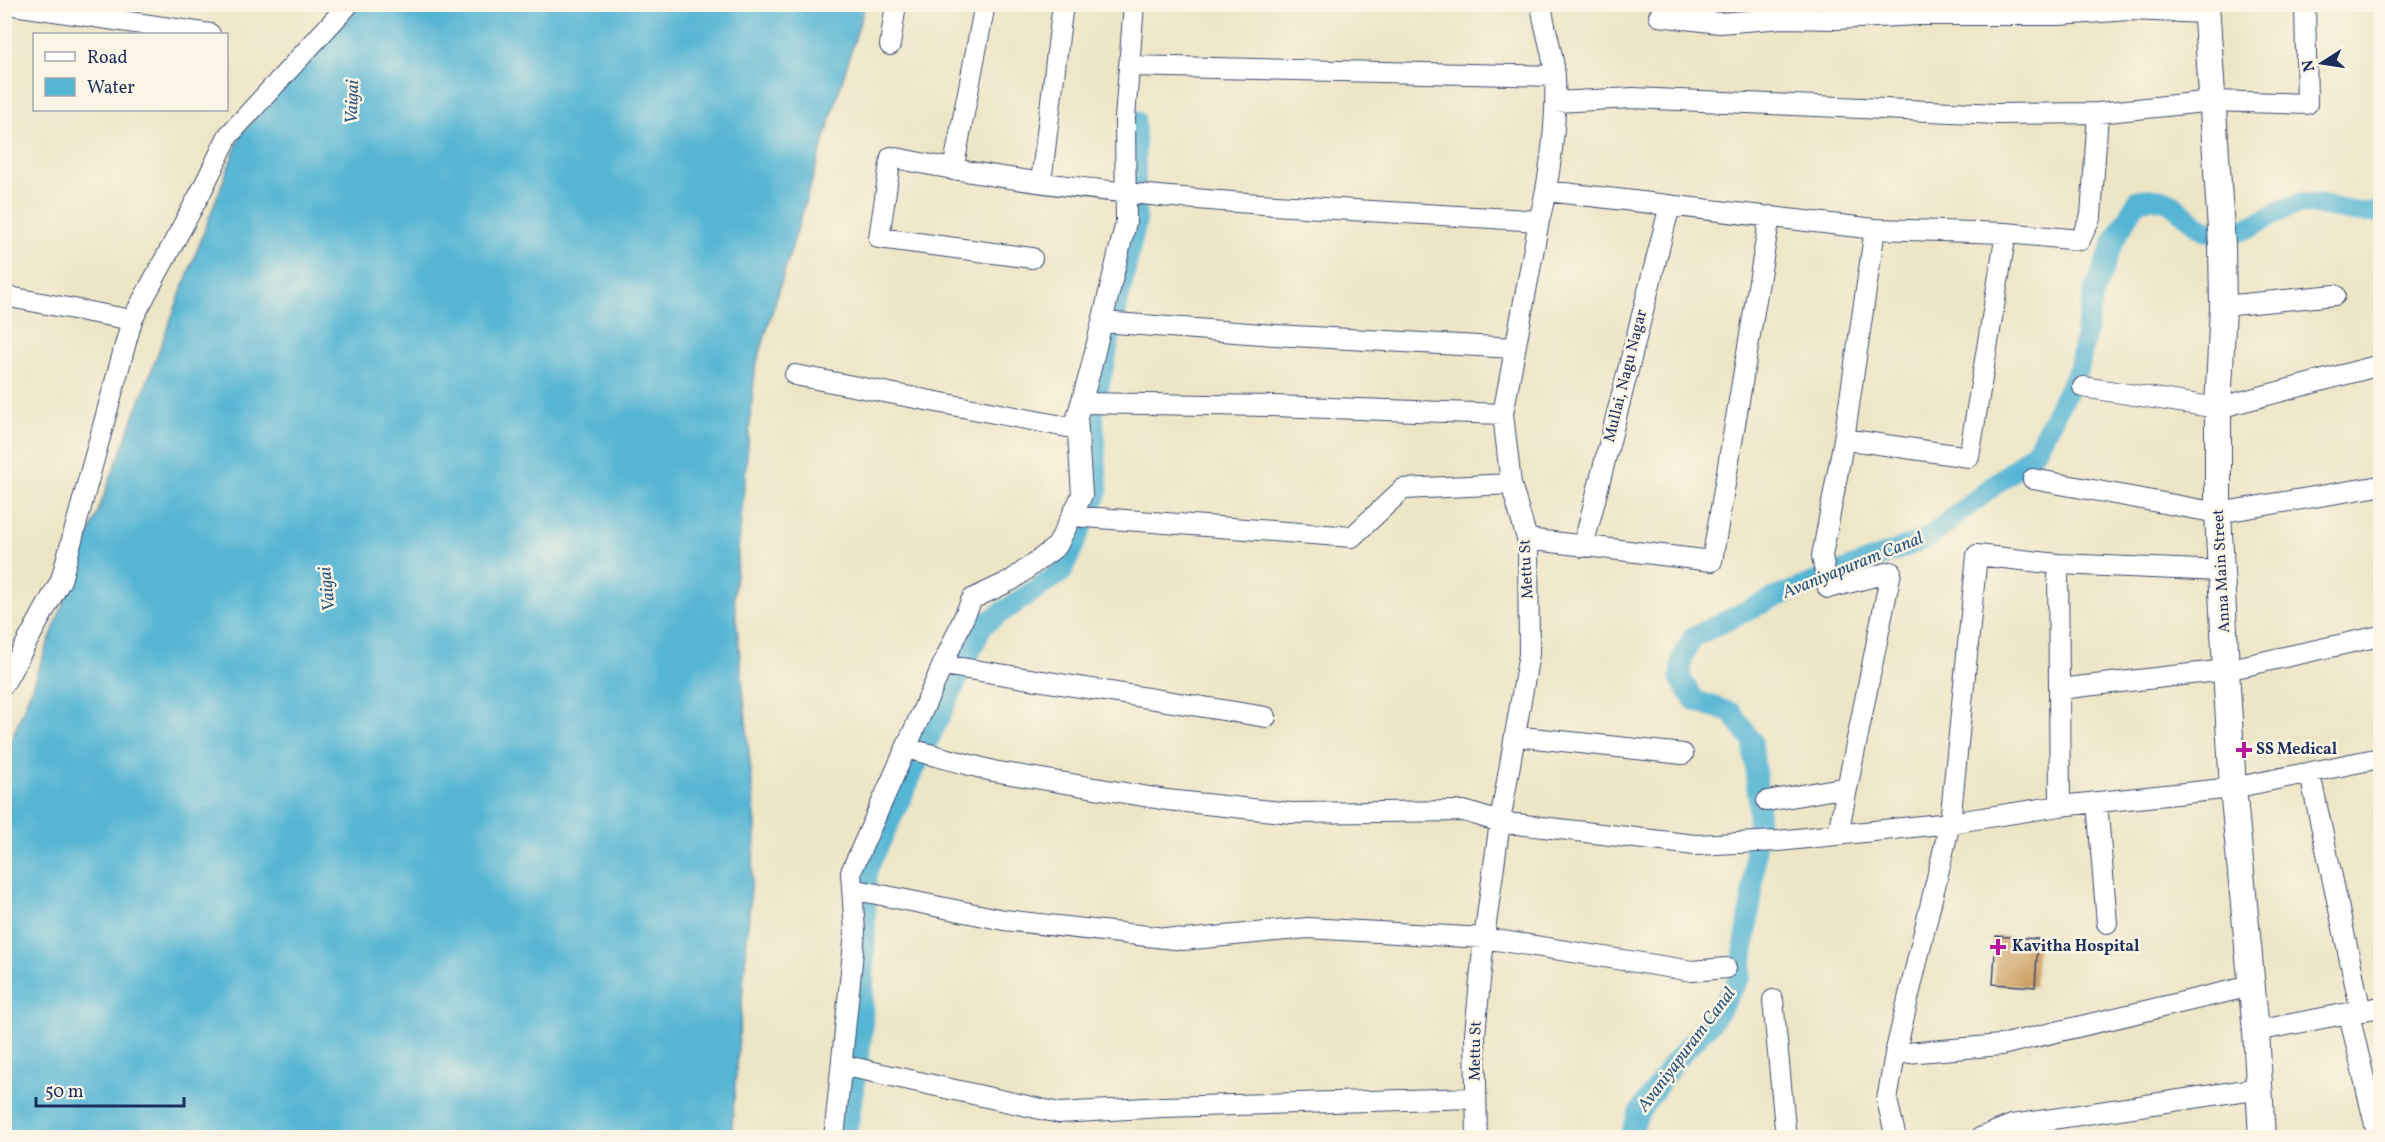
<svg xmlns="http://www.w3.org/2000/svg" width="2385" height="1142" font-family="Vollkorn,serif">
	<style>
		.water { fill: #55b5d4; stroke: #387299; stroke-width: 1.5 }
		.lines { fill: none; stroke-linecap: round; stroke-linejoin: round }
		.canal { stroke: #55b5d4; stroke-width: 21 }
		.building { fill: #cb9d61 }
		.minor-casing { stroke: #3a4a6e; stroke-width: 22 }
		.tertiary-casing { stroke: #3a4a6e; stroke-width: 28 }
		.minor { stroke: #fff; stroke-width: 20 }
		.tertiary { stroke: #fff; stroke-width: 26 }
		.poi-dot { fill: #b5179e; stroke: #fcf5e5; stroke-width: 2 }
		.labels { text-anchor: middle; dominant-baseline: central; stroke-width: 5; stroke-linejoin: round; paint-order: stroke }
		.street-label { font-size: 16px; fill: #1b2f5e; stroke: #fcf5e5 }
		.poi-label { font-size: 16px; font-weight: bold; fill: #1b2f5e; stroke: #fcf5e5; text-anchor: start }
		.water-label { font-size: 18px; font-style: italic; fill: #2c5781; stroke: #fcf5e5 }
	</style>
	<rect width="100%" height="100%" fill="#fcf5e5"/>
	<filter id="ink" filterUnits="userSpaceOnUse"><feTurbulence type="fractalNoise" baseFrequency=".0167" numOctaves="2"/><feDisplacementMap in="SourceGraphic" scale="12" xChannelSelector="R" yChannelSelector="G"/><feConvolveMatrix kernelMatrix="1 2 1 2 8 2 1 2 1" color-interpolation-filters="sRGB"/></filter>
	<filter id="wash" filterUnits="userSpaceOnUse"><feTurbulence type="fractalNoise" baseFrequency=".008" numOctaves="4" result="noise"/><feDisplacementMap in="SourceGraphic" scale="24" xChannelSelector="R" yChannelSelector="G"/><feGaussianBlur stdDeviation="1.35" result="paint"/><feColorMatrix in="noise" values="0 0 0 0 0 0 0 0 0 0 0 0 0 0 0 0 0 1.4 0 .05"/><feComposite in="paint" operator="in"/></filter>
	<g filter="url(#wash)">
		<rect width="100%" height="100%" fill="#ece5c6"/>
		<path class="water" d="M360,5h505l-110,364 -21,226 22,231 -25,311h-726l-1,-377 237,-626z"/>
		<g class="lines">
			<path class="canal" d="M846,1138l16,-103 5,-165 116,-245 79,-53 36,-81 -5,-78 43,-190 -1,-103
				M1630,1138l8,-24 36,-52 39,-42 27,-43 12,-82 7,-92 -7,-62 -20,-28 -38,-13 -14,-22 2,-20 11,-21 78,-38 157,-61 89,-71 20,-18 42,-81 15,-76 21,-53 23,-39c38,-8 40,15 67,30 6,3 16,3 23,4 16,1 49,-25 67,-29 29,-6 56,13 85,6"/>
		</g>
		<g id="blocks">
			<path class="building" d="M1996,936l42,3 -3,48 -42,-3z"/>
		</g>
	</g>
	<g filter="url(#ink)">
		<use href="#blocks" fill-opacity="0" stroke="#3a4a6e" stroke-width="1.5"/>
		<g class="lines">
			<g class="minor-casing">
				<path id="minor" d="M7,4l203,30
					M1659,16l61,7 63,-5 53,1 82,-4h141l70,-5 77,3
					M890,45l6,-41
					M1129,66l426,10
					M1555,102l78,-4 364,16 101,-1 115,-12 94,3 -2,-100
					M953,170l32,-166
					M1041,182l22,-178
					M1547,191l328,38 131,4 74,7 11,-24 7,-103
					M1032,258l-153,-20 12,-81c213,45 432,50 648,64
					M4,296l128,24 -71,260 -57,104
					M2223,306l112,-11
					M132,320l70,-130 26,-54 121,-132
					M1102,322l173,13 240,13
					M795,375l283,54
					M2083,387l135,21 162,-43
					M1081,403l191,3 231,8
					M1844,439l125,18 37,-224
					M2033,479l185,34 162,-27
					M1072,516l280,21 51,-48 108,-5
					M1527,539l185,22 58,-345
					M1583,547l87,-342
					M943,665l323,52
					M2059,689l167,-19 154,-34
					M1515,736l168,18
					M906,748l87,23 174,29 124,13 173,-2 36,11 195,23 83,-4 172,-18 110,-17 173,-18 147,-30
					M2310,774l51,238
					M1767,801l80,-14
					M2097,802l10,121
					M2060,806l-2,-242 165,7
					M1838,833l53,-261 -63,16 -6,-32 22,-117 31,-210
					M852,889l152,31 179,20 125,-12 176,10 208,33 34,-3
					M1773,1000l13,138
					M2349,1014l29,124
					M2256,1031l124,-24
					M1895,1054l106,-9 250,-59
					M842,1065l217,48 103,-6 313,-9
					M834,1138l21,-206 -4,-60 121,-273 40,-19 45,-34 25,-51 -5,-78 13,-45 36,-150 -1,-104 9,-114
					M1477,1138l-2,-104 9,-96 16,-116 29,-168 -1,-112 -17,-58 -8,-70 36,-193c11,-42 18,-99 16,-143 -1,-24 -11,-49 -14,-74
					M1896,1138l-9,-38 8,-46 55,-231 27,-268 81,9
					M1980,1138l32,-13 248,-37"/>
			</g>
			<g class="tertiary-casing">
				<path id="tertiary" d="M2206,4l16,241 1,61 -5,102v105l8,157 7,118 23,243 6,107"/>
			</g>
			<use href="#minor" class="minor"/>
			<use href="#tertiary" class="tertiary"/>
		</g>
	</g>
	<g class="poi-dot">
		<path d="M2241 741h6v6h6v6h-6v6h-6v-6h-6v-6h6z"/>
		<path d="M1995 938h6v6h6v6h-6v6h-6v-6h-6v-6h6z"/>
	</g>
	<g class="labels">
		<g class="street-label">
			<text transform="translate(1626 376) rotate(-76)">Mullai, Nagu Nagar</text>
			<text transform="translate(1527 569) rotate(-93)">Mettu St</text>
			<text transform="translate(2222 571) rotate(-93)">Anna Main Street</text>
			<text transform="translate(1476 1051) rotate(-89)">Mettu St</text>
		</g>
		<g class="poi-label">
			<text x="2256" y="750">SS Medical</text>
			<text x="2012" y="947">Kavitha Hospital</text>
		</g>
		<g class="water-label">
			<text transform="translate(353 102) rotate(-88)">Vaigai</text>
			<text transform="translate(1853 566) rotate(-22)">Avaniyapuram Canal</text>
			<text transform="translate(328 589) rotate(-96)">Vaigai</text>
			<text transform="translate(1687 1050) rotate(-53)">Avaniyapuram Canal</text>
		</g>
	</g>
	<rect width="2385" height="1142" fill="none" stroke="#fcf5e5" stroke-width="24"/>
	<rect x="33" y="33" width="195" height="78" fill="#fcf5e5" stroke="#a2a6af" stroke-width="1.5"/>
	<rect x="45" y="52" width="30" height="9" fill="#ffffff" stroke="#a2a6af" stroke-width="1.5"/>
	<text x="87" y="63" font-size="18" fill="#1b2f5e">Road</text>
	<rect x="45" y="78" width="30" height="18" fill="#55b5d4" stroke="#a2a6af" stroke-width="1.5"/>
	<text x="87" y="93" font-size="18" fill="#1b2f5e">Water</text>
	<g transform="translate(2322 63) rotate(258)" stroke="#fcf5e5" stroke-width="4.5" paint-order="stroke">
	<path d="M0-4.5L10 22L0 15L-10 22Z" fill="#1b2f5e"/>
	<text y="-9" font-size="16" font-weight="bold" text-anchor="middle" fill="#1b2f5e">N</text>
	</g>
	<path d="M36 1097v9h148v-9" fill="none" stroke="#1b2f5e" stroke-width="3"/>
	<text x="45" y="1097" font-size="18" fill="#1b2f5e" stroke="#fcf5e5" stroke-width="4.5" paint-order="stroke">50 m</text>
</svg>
